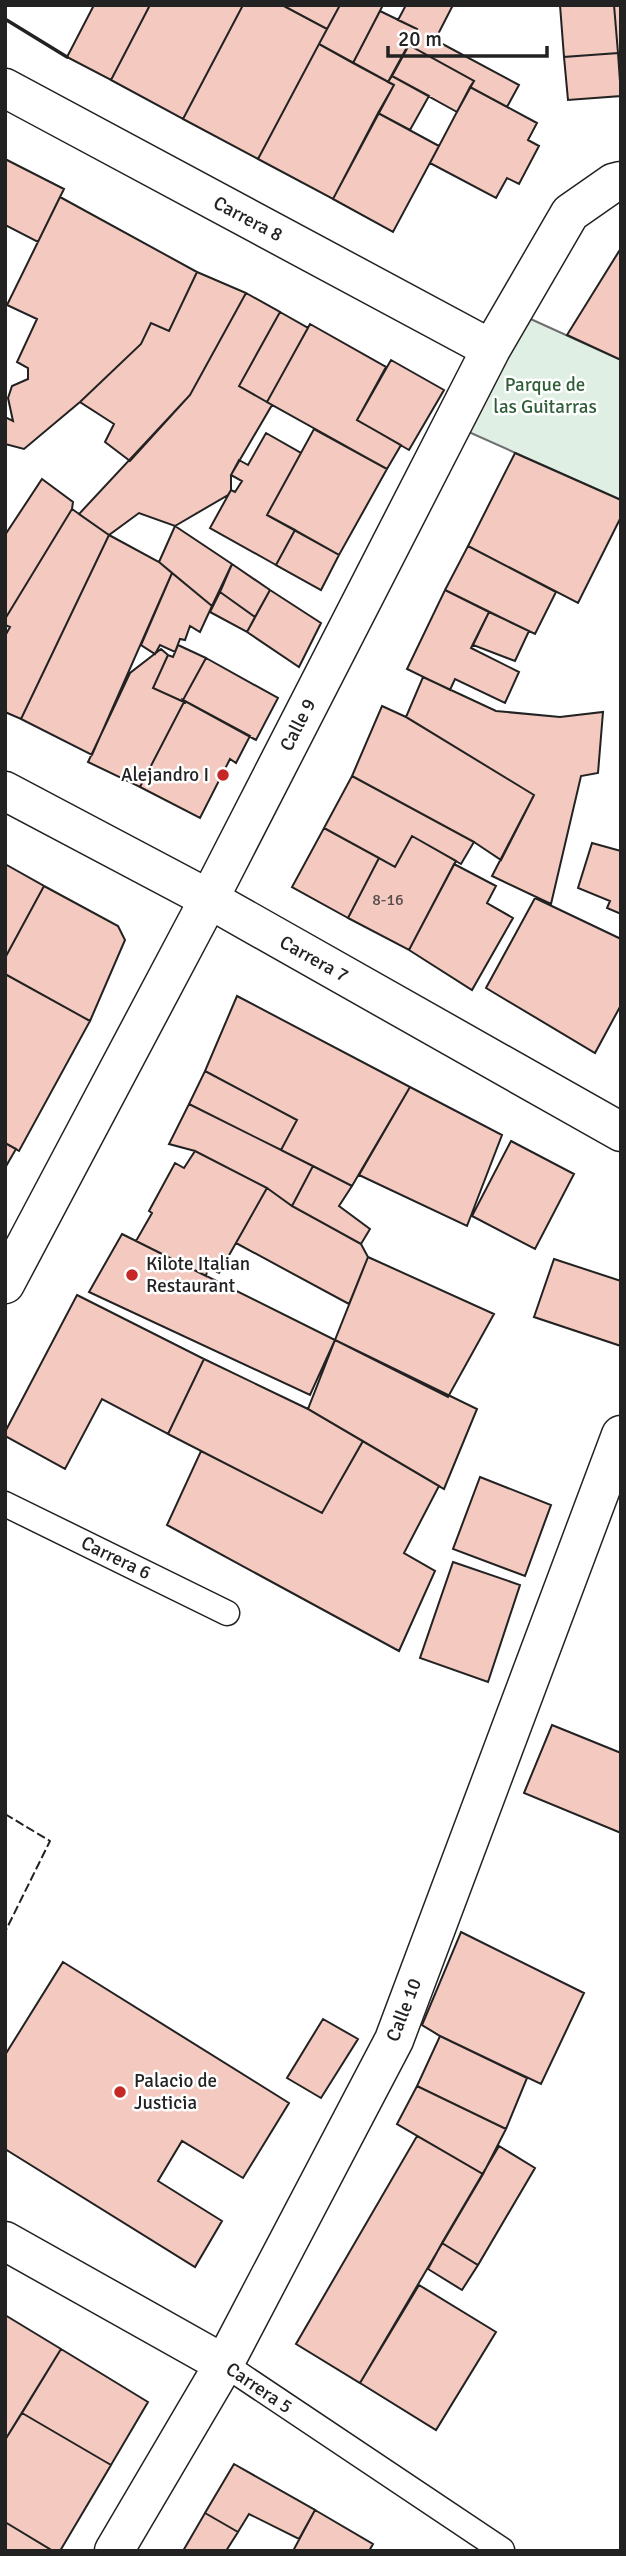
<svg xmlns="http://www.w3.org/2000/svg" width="626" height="2556" font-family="Signika,sans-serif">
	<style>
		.green { fill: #e0efe3; stroke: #6f6f6f; stroke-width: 2 }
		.building { fill: #f3c9c0; stroke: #222; stroke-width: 2 }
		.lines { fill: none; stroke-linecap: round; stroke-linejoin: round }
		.service-casing { stroke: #222; stroke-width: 27 }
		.minor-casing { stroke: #222; stroke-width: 41 }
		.primary-casing { stroke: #222; stroke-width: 41 }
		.service { stroke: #fff; stroke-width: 24 }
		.minor { stroke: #fff; stroke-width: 38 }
		.primary { stroke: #fff; stroke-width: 38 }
		.fence { stroke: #222; stroke-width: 2; stroke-dasharray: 9 3.5; stroke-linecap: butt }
		.wall { stroke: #222; stroke-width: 3.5 }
		.poi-dot { fill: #c62828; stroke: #fff; stroke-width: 2.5 }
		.labels { text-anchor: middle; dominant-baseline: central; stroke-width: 5; stroke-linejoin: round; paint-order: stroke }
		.number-label { font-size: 16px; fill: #564c4a }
		.street-label { font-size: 19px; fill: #222; stroke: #fff }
		.park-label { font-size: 19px; fill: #2f5e38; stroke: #fff }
		.poi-label { font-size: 19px; fill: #222; stroke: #fff; text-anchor: start }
	</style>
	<rect width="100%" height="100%" fill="#fff"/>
	<path class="green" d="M513,311l108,49v140l-168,-75z"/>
	<path class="building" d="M94,5h56l-39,75 -44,-23z
		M150,5h93l-60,114 -72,-39z
		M243,5h39l45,24 -69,130 -75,-40z
		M282,5h58l-13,24z
		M340,5h43l-30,58 -34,-19z
		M406,5h47l-18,35 84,45 -12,22 -37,-20 4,-6 -65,-36 8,-16 -19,-9z
		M560,5h54l4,48 -54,4z
		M614,5h7v81l-3,-33z
		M380,11l37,18 -29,53 -35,-19z
		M319,44l75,41 -61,114 -75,-40z
		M409,45l65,36 -17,31 -65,-36z
		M618,53l3,43 -53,4 -4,-43z
		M392,76l37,20 -19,34 -32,-17 16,-28 -6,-3z
		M470,87l67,36 -9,17 11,6 -20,38 -12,-6 -11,20 -66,-35z
		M378,113l61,33 -46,86 -60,-33z
		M5,159l59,30 -26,53 -33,-17z
		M60,197l137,75 -28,59 -18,-8 -10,21 -61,58 -56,47 -19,-5v-27l8,4 -5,-23 4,-12 16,-7v-11l-11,-6 20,-43 -30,-14z
		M621,248v112l-54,-25z
		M197,272l49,21 -56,102 -60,66 -25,-19 9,-18 -34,-22 61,-58 10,-21 18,8z
		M246,293l34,19 -41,74 33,19 -41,70v15l-3,5 -53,31 -36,-13 -30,22 -30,-21 111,-119z
		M280,312l28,16 -41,74 -28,-16z
		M310,324l76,43 -29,53 44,25 -14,24 -120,-67z
		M391,360l53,30 -35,60 -52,-30z
		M314,429l73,40 -48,86 -72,-40z
		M266,433l35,20 -34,62 28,15 -19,35 -66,-37 21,-38 4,2 7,-11 -11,-6 8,-15 9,5z
		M515,453l106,47v17l-43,86 -110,-57z
		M42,479l31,23 -1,7 -67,110v-84z
		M72,509l37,26 -88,184 -16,-7v-76l5,-9 -5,-2v-6z
		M175,526l57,38 -20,42 -53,-44z
		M295,530l44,25 -18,35 -45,-25z
		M109,535l50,27 13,11 -80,182 -71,-36z
		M468,546l88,46 -21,42 -90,-44z
		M232,564l38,26 -15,27 -35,-25z
		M172,573l40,33 -12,26 -10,-6 -5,14 -5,-1 -5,13 -15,-7 -5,9 -14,-9z
		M270,590l51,33 -22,44 -52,-35z
		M445,590l44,22 -18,36 48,24 -14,31 -50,-24 -5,11 -43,-21z
		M220,592l35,25 -8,15 -37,-20z
		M489,612l40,19 -14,30 -42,-16z
		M178,645l28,13 -23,42 1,2 -31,-14 15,-33 5,2z
		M161,649l7,6 -15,33 31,14 -44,85 -52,-25 42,-89z
		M206,658l72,40 -22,42 -73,-40z
		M423,677l73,34 64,6 43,-5 -5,61 -17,3 -30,128 -59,-28 42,-81 -128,-78z
		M183,700l67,36 -14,27 -6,-4 -30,59 -60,-31 44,-85z
		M382,706l24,11 128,78 -33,65 -27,-18 -122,-66z
		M352,776l122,66 -13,22 -49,-28 -17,31 -71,-39z
		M324,828l55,30 -31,60 -56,-31z
		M412,836l44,25 -47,89 -61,-32 31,-60 16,9z
		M592,843l29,8v63l-14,-6 3,-7 -32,-13z
		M5,864l39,22 -39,72z
		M454,864l42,22 -9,17 26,15 -41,72 -63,-40z
		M44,886l74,40 7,14 -35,81 -85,-47v-16z
		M535,898l86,41v66l-26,48 -109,-65z
		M5,974l85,47 -71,130 -14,-8z
		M237,996l173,91 -58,99 -71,-36 16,-30 -92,-49z
		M205,1071l92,49 -16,30 -92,-46z
		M410,1087l92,48 -35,91 -108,-51z
		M189,1104l124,62 -21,40 -25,-18 -72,-37 -26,-7z
		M511,1141l63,33 -39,75 -63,-33z
		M5,1143l11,6 -11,19z
		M195,1151l72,37 -48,85 -11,-6 -2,9 -70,-35 16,-28 -3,-2 26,-48 9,5z
		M313,1166l39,20 -13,20 31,23 -9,15 -69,-38z
		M267,1188l25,18 69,38 7,13 -19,47 -113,-61z
		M122,1234l213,106 -25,55 -221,-103z
		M368,1257l126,57 -46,83 -113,-57z
		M554,1259l67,22v65l-87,-29z
		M77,1295l127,64 -36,75 -66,-35 -37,70 -60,-33v-4z
		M335,1340l142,69 -33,80 -136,-80z
		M204,1359l104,50 55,32 -41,72 -154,-79z
		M363,1441l76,45 -35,67 31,18 -36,80 -232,-126 34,-74 121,62z
		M480,1477l71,28 -26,71 -72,-27z
		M453,1562l67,23 -32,97 -68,-24z
		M552,1725l69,28v80l-97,-40z
		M461,1932l123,61 -43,91 -101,-48 -18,-11z
		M63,1962l226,141 -46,75 -61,-37 -24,40 64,40 -27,46 -190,-118v-94z
		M323,2019l35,20 -37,59 -34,-20z
		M440,2036l87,42 -21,51 -89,-43z
		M417,2086l89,43 -23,45 -86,-50z
		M417,2136l66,38 -123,209 -64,-39z
		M499,2146l36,22 -57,97 -36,-22z
		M442,2243l36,22 -16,25 -34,-21z
		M419,2285l77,47 -60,98 -76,-47z
		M5,2315l56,34 -56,91z
		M61,2349l87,53 -37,63 -89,-52z
		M22,2413l89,52 -51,86h-7l-48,-29v-82z
		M234,2464l81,46 -16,29 -50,-25 -11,18 -33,-19z
		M315,2510l58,34 -4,7h-76z
		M205,2513l33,19 -12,19h-43z
		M5,2522l48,29h-48z"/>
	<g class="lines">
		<g class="service-casing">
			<path id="service" d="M5,1504l222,109
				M224,2364l278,186"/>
		</g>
		<g class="minor-casing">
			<path id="minor" d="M5,791l204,108
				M114,2551l110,-187"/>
		</g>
		<g class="primary-casing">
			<path id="primary" d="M5,88l486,261
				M209,899l412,233
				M5,1284l204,-385 282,-550 79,-136 43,-30 8,-2
				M5,2241l219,123 170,-324 227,-605"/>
		</g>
		<use href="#service" class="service"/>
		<use href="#minor" class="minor"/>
		<use href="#primary" class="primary"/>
		<path class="fence" d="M5,1814l45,27 -45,91"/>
		<path class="wall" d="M5,19l62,38"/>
	</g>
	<g class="poi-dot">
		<circle cx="223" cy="775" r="7"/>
		<circle cx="132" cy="1275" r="7"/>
		<circle cx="120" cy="2092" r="7"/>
	</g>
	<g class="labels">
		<g class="number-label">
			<text x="388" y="900">8-16</text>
		</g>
		<g class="street-label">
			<text transform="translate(248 219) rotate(28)">Carrera 8</text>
			<text transform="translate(298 725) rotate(-63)">Calle 9</text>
			<text transform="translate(314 959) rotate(29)">Carrera 7</text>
			<text transform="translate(116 1558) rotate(26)">Carrera 6</text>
			<text transform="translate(404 2010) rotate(-69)">Calle 10</text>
			<text transform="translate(259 2388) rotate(34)">Carrera 5</text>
		</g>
		<g class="park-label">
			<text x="545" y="385">Parque de<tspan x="545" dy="22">las Guitarras</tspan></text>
		</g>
		<g class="poi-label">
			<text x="209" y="775" text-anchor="end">Alejandro I</text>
			<text x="146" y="1264">Kilote Italian<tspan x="146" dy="22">Restaurant</tspan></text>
			<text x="134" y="2081">Palacio de<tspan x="134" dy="22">Justicia</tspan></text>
		</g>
	</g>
	<rect width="626" height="2556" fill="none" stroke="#222222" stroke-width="14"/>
	<path d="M388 46v10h159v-10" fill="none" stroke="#222222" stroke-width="3.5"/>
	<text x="398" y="46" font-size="21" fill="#222222" stroke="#ffffff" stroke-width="5" paint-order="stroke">20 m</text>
</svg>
